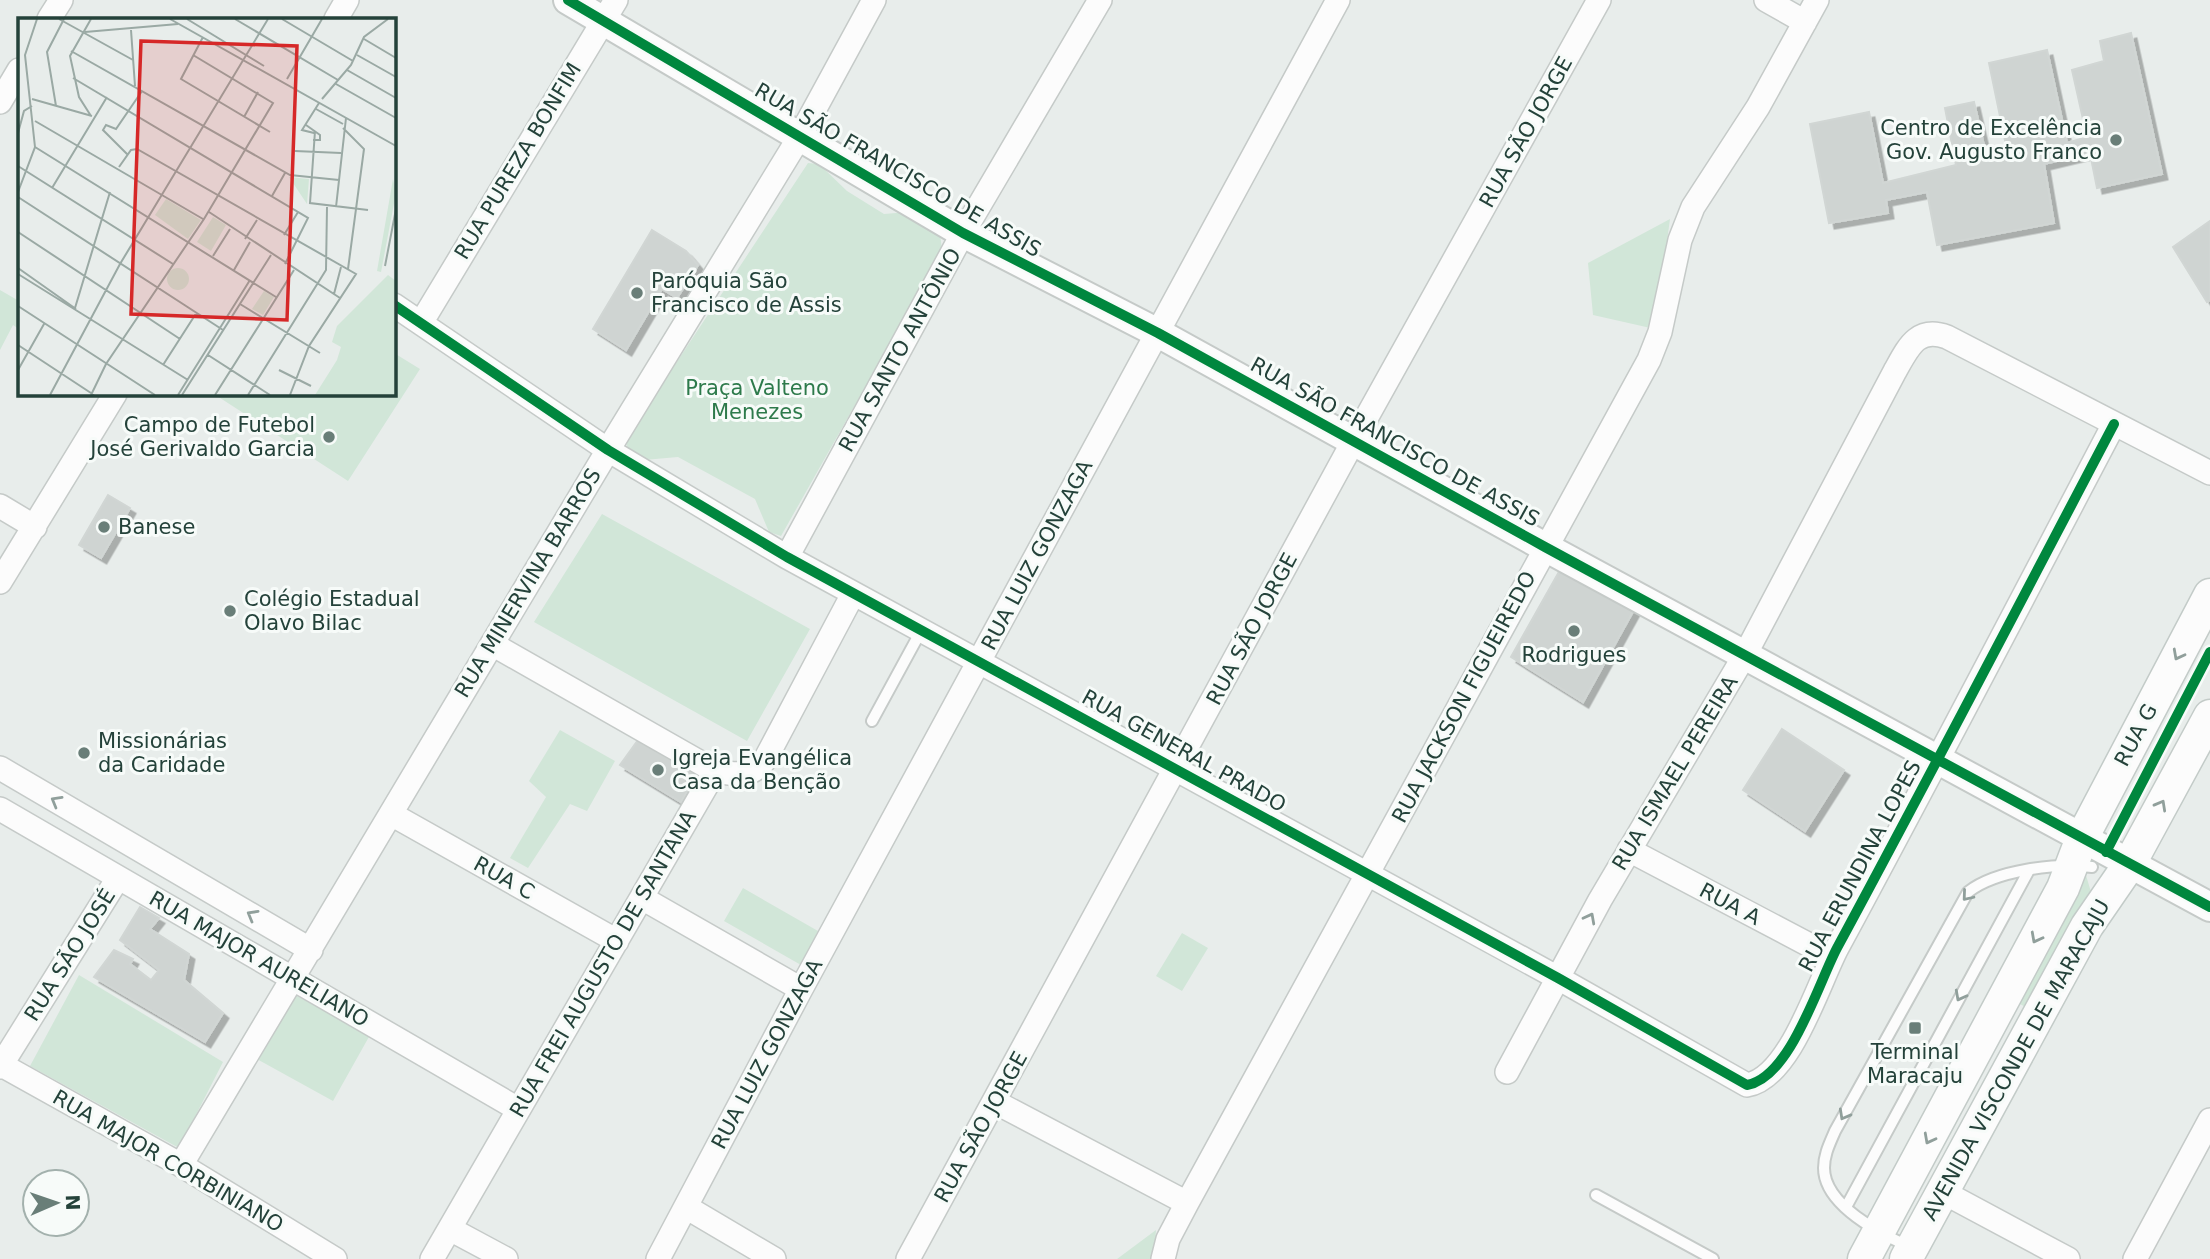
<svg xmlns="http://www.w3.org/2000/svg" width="2210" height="1259" font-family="'DejaVu Sans',sans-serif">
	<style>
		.green { fill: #d1e6d8 }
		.building { fill: #cfd4d2; stroke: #d1d6d4; stroke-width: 2; filter: url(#shadow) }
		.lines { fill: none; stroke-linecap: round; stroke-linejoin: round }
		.service-casing { stroke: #c5cac8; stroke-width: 14 }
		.minor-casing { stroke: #c5cac8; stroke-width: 26 }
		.tertiary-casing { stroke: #c5cac8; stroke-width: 32 }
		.secondary-casing { stroke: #c3cbc8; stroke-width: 35 }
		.service { stroke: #fcfcfc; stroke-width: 10 }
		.minor { stroke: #fcfcfc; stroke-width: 23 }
		.tertiary { stroke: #fcfcfc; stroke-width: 28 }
		.secondary { stroke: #fcfcfc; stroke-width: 32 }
		.cycleway-casing { stroke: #f7fbf9; stroke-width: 15 }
		.cycleway { stroke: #00873e; stroke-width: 10 }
		.oneway { stroke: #909f9b }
		.poi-dot { fill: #697e78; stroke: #f7fbf9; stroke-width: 2.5 }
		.labels { text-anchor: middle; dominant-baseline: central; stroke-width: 6; stroke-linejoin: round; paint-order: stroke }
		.poi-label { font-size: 21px; fill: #24423a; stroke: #f7fbf9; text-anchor: start }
		.street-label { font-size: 21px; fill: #24423a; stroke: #f7fbf9 }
		.park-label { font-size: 21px; fill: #2d7a4b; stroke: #f7fbf9 }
		.inset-road { fill: none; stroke: #9aa9a4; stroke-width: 2 }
		.view { fill: #d62828; fill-opacity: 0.15; stroke: #d62828; stroke-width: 3.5 }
		.inset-edge { fill: none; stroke: #24423a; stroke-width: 3.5 }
	</style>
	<defs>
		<filter id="shadow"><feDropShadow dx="5.5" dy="5.5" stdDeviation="0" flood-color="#0004"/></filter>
	</defs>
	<rect width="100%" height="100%" fill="#e8edeb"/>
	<path class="green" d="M808,163l11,1 28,27 37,23 24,-2 32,21 2,18 -161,285 -12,-4 -14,-33 -77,-42 -34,3 -16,-9 -2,-12z
		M1670,219l-15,110 -62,-14 -5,-52z
		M0,290l19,11v28l-6,-4 -13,25z
		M394,353l26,16 -72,112 -134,-87h180z
		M602,514l208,115 -63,112 -213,-119z
		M560,730l55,31 -28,50 -17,-7 -42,64 -18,-10 36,-61 -17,-16z
		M2085,872l6,20 -62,117 -18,-10z
		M743,888l75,43 -17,34 -77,-44z
		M1182,933l26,15 -26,43 -26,-15z
		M79,975l144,87 -44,86 -149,-82z
		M295,995l75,40 -37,66 -78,-43z
		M1156,1230l-2,29h-37z"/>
	<path class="building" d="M2131,33l31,141 -65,14 -7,-35 -46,11 10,59 -117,22 -10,-53 -41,8 2,13 -59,10 -19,-99 59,-12 14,71 73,-18 -11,-57 29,-6 13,57 21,-4 -19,-92 58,-13 20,93 20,-6 -15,-67 32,-9 -4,-20z
		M2210,221v79l-3,2 -34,-55z
		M652,230l34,21 12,14 -21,33 -15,-9 -36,61 -33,-21z
		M108,495l22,13 -29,50 -22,-13z
		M1564,563l72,43 -53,96 -72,-45z
		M1782,729l62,41 -39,61 -62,-41z
		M638,740l58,35 -15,27 -61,-37z
		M140,907l19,11 -9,11 39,25 -5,26 39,33 -18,29 -111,-65 20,-27 19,9 -3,5 21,16 8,-10 -39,-30z"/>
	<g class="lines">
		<g class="service-casing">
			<path id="service" d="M872,721l49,-90
				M1596,1195l117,64
				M1846,1207l182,-335
				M1910,1247c-29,-13 -86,-42 -86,-79 0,-14 6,-25 11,-37l133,-239c28,-22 88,-29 124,-25"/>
		</g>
		<g class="minor-casing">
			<path id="minor" d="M1766,0l39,22
				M49,19l12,-19
				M336,19l11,-19
				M0,102l19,-32
				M394,305l214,145 179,107 771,421 189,107c43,-7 71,-101 90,-137 94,-174 185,-349 277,-524
				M421,323l195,-323
				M0,506l35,21
				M787,557l176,-324 137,-233
				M0,582l115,-188
				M492,644l223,127c21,4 38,7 51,-13l87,-164
				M0,768l311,182
				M0,809l518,300
				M391,814l226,127
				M1629,850l203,107
				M642,898l159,91
				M0,1064l181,101 154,94
				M0,1067l118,-189
				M1507,1072l93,-172 146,-247 149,-282c13,-23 22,-45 52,-34l263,136
				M995,1102l192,101
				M181,1165l427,-715 192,-314 74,-136
				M1943,1192l125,67
				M686,1207l88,52
				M450,1229l56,30
				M432,1259l283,-488
				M658,1259l143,-270 537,-989
				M908,1259l446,-819 245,-440
				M1163,1259l5,-20 19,-36 462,-843 11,-28 20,-92 13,-33 65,-100 59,-107
				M2135,1259l75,-139"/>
		</g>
		<g class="tertiary-casing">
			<path id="tertiary" d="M568,0l395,233 195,100 387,214 665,360"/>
		</g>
		<g class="secondary-casing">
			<path id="secondary" d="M1864,1259l199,-371 19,-50 128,-243
				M1906,1259l181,-333 42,-61 81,-149"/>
		</g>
		<use href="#service" class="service"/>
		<use href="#minor" class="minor"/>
		<use href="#tertiary" class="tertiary"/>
		<use href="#secondary" class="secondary"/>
		<g class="cycleway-casing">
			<path id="cycleway" d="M568,0l395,233 195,100 387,214 665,360
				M394,305l214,145 179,107 771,421 189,107c43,-7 71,-101 90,-137 94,-174 185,-349 277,-524
				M2106,852l104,-200"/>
		</g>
		<use href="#cycleway" class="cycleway"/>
	</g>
	<defs><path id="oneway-chevron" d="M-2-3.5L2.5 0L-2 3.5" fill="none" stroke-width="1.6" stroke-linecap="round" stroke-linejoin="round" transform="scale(1.75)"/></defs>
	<g class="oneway">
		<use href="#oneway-chevron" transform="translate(2178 655) rotate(118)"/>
		<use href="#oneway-chevron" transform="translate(56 801) rotate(-150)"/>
		<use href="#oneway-chevron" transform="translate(2161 805) rotate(-61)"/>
		<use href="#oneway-chevron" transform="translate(1967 896) rotate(130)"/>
		<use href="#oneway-chevron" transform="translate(252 915) rotate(-150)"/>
		<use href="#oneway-chevron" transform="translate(1590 918) rotate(-62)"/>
		<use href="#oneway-chevron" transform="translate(2036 938) rotate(118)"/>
		<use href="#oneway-chevron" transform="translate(1960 996) rotate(118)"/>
		<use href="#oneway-chevron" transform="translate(1844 1115) rotate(119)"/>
		<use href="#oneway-chevron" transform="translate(1929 1139) rotate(118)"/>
	</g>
	<g class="poi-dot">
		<circle cx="2116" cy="140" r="7"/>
		<circle cx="637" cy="293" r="7"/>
		<circle cx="329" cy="437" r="7"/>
		<circle cx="104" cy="527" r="7"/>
		<circle cx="230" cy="611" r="7"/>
		<circle cx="1574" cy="631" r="7"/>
		<circle cx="84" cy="753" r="7"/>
		<circle cx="658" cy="770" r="7"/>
		<rect x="1908" y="1021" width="14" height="14" rx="3.5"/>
	</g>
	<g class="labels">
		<g class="poi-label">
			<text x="2102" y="128" text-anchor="end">Centro de Excelência<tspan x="2102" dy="24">Gov. Augusto Franco</tspan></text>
			<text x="651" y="281">Paróquia São<tspan x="651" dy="24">Francisco de Assis</tspan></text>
			<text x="315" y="425" text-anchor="end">Campo de Futebol<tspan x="315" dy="24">José Gerivaldo Garcia</tspan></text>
			<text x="118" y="527">Banese</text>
			<text x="244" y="599">Colégio Estadual<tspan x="244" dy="24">Olavo Bilac</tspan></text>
			<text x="1574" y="655" text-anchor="middle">Rodrigues</text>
			<text x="98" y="741">Missionárias<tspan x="98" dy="24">da Caridade</tspan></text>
			<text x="672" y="758">Igreja Evangélica<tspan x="672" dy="24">Casa da Benção</tspan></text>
			<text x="1915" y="1052" text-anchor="middle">Terminal<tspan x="1915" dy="24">Maracaju</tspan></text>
		</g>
		<g class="street-label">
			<text transform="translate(1526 132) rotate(-61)">RUA SÃO JORGE</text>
			<text transform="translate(518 161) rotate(-59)">RUA PUREZA BONFIM</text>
			<text transform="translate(898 170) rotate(30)">RUA SÃO FRANCISCO DE ASSIS</text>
			<text transform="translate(900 350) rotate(-61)">RUA SANTO ANTÔNIO</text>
			<text transform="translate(1395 442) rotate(29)">RUA SÃO FRANCISCO DE ASSIS</text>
			<text transform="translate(1037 555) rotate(-62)">RUA LUIZ GONZAGA</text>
			<text transform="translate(528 583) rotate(-59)">RUA MINERVINA BARROS</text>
			<text transform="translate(1252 629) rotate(-62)">RUA SÃO JORGE</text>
			<text transform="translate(1464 697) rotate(-62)">RUA JACKSON FIGUEIREDO</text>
			<text transform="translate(2136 735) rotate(-62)">RUA G</text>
			<text transform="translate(1184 751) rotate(29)">RUA GENERAL PRADO</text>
			<text transform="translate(1675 773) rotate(-59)">RUA ISMAEL PEREIRA</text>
			<text transform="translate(1860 866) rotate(-62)">RUA ERUNDINA LOPES</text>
			<text transform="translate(504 878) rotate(29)">RUA C</text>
			<text transform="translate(1730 904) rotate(28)">RUA A</text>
			<text transform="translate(70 955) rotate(-58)">RUA SÃO JOSÉ</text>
			<text transform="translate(259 959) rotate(30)">RUA MAJOR AURELIANO</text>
			<text transform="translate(603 964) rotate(-60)">RUA FREI AUGUSTO DE SANTANA</text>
			<text transform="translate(767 1054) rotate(-62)">RUA LUIZ GONZAGA</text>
			<text transform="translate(2016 1060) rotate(-61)">AVENIDA VISCONDE DE MARACAJU</text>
			<text transform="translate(981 1127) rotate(-61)">RUA SÃO JORGE</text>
			<text transform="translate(168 1161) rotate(30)">RUA MAJOR CORBINIANO</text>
		</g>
		<g class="park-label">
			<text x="757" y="388">Praça Valteno<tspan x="757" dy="24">Menezes</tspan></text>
		</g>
	</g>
	<g transform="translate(18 18)">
		<rect width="378" height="378" fill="#e8edeb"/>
		<path d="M271,159l20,2 -2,25zM375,161l3,14 -15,79 -4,-1zM148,181l35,21 -13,19 -33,-24zM195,199l13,8 -15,26 -14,-9zM149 261a11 11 0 1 1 22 0a11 11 0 1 1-22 0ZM370,257l8,6v114h-81l22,-35 4,-13 -9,-5 5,-16zM246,273l10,6 -11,18 -11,-6z" fill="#d1e6d8"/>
		<path class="inset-road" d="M41,1l74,41M73,1l-21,37 9,41 12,19M152,1l226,127M169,1l77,47M217,1l103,61M264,1l71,42M113,12l4,56M67,14l93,-8M185,19l-22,42 89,53M346,21l32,19M53,33l219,124 49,5M339,37l39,22M329,52l49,28M55,60l235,140 -23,46M269,61l35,-60M318,66l60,34M14,81l60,17M304,81l29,-34 13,-28 24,-18M38,88l-9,-54 17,-33M298,91l27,15M226,99l14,-25M17,103l168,98M288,107l14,10v5h-7M325,110l21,21 -16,120M297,113l-5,72 58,7M0,115l6,-22 8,-5M296,115l-12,-3 17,-27M17,129l241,150M277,133l46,2M109,136l-24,-24 3,-5 10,4 26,-38M0,148l155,98M101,149l12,-17 6,-1 219,125 -47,72 -19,49M34,170l55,-91M0,174l17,-45 -10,-92 12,-36M254,178l13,-23M0,179l205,133M318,189l10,-89M191,194l131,86M0,214l162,107M266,217l14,-23M227,221l12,-19M195,238l17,-27M367,248l11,-57M0,250l58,41M216,252l16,-28M0,256l170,106M316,276l7,-27M222,286l80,49M0,288l137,89M57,290l35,-116M0,327l76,50M190,337l62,40M145,347l34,-53M0,352l26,-46M261,352l32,16M32,377l70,-131 148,-245M73,377l15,-31 98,-145 69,-116 -80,-48M160,377l72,-115M164,377l89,-140M197,377l79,-125M230,377l78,-125 1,-63"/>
		<path class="view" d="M123,23l156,5 -10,274 -156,-6z"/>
		<rect width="378" height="378" class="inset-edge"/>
	</g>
	<g transform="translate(56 1203) rotate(88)"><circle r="33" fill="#f7fbf9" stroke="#a3b1ad" stroke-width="2"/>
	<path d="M0-5L12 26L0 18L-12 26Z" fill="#697e78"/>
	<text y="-10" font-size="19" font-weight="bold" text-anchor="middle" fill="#24423a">N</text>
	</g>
</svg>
